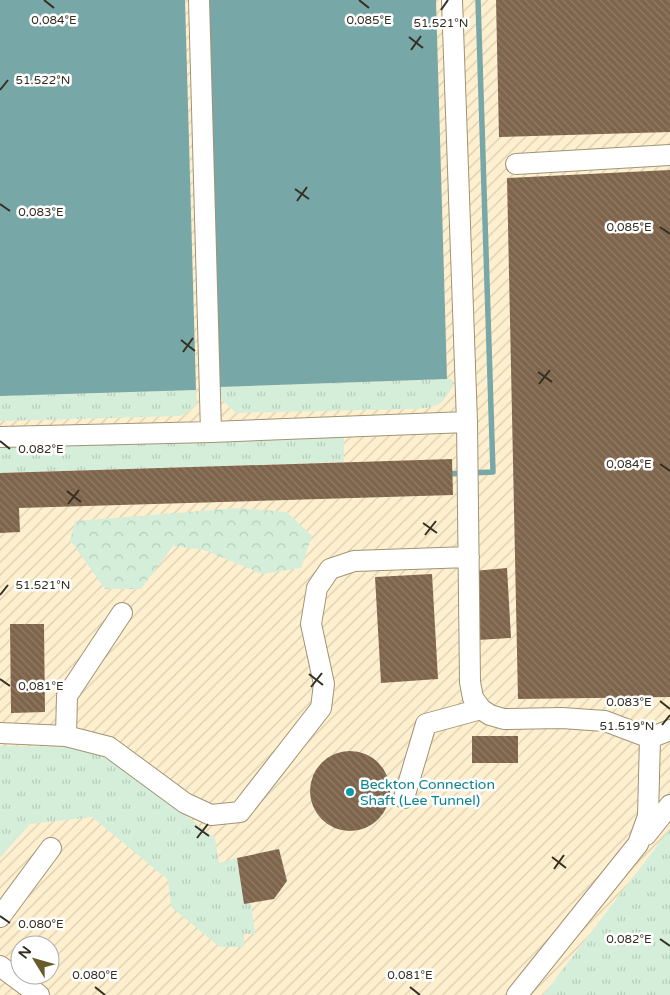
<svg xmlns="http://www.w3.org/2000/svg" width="670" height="995" font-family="'Varela Round',sans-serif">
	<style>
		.industrial { fill: url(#industrial-furrows); fill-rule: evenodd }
		.grass { fill: url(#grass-tufts) }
		.forest { fill: url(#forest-crowns) }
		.water { fill: #78a7a8 }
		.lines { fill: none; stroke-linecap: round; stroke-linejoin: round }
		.stream { stroke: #78a7a8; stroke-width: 5.5 }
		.building { fill: url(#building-back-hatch) }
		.minor-casing { stroke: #a19474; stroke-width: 22 }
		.minor { stroke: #fff; stroke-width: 20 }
		.ticks { fill: none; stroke: #352f22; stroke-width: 2 }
		.culture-dot { fill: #0f9aa8; stroke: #fff; stroke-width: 2 }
		.labels { text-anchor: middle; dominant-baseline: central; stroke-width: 5; stroke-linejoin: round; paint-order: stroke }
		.culture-label { font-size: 14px; fill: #0d838f; stroke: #fff; text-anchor: start }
		.ticks-label { font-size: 12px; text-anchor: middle; fill: #352f22; stroke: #fff; stroke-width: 5; stroke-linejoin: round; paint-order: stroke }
	</style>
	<defs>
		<pattern id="industrial-furrows" width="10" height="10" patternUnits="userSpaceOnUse" patternTransform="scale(1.25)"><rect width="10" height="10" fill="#fef0cf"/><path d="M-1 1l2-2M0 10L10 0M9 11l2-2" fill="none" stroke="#daceb1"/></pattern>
		<pattern id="grass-tufts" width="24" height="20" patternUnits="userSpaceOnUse" patternTransform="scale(1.25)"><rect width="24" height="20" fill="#d5eeda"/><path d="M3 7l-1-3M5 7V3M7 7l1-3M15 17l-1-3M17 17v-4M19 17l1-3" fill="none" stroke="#b7ccbb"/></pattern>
		<pattern id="forest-crowns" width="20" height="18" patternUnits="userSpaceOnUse" patternTransform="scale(1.25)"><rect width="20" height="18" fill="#d5eeda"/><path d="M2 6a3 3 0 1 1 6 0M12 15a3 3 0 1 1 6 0" fill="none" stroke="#b7ccbb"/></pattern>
		<pattern id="building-back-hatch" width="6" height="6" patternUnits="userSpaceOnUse" patternTransform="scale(1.25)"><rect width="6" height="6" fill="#7e644b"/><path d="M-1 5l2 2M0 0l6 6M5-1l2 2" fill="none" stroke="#8f7b68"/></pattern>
	</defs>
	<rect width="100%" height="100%" fill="#fef8ea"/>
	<path class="industrial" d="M0,0h670v995h-670zM20,945h30v30h-30z"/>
	<path class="grass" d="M451,379l3,5c-13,23 -15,23 -40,25l-178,4 -14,-13 -3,-13z
		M196,390l1,13 -6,7 -11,6 -180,5v-25z
		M344,429v33l-344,11v-33z
		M0,746l87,1 44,26 84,65 4,25 18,-5 7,45h7l4,31h-11v13h-24l-49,-40 -3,-27 -76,-63 -62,7 -30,34z
		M670,829v166h-127z"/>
	<path class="forest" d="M238,508l49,4 25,24 -11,32 -39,6 -58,-24 -31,-4 -32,43h-36l-35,-49 5,-19z"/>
	<path class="water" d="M0,0h185l11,390 -196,6z
		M208,0h228l11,379 -228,8z"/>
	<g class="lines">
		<path class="stream" d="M447,474l46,-2 -15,-472"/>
	</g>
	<path class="building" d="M496,0h174v132l-171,5z
		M670,170v527l-152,2 -11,-521z
		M452,459l1,36 -434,13 1,24 -20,1v-60z
		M507,568l4,70 -33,2 -5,-69z
		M432,574l6,105 -57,4 -6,-106z
		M10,624h34l1,88 -34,1z
		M472,736h46v27h-46z
		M310 791a40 40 0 1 1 80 0a40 40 0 1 1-80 0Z
		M279,849l8,32 -13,18 -30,5 -7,-46z"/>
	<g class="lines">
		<g class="minor-casing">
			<path id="minor" d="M199,0l12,432
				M452,0l15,422 3,260 3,16 8,11 9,6 14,4 58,-1 43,3 45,17 20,-8
				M516,164l154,-9
				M0,437l211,-5 256,-10
				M0,733l66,3 43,11 76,56 26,12 29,-3 81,-104 3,-24 -13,-60 6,-36 13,-19 24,-8 115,-4
				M66,736l1,-40 55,-83
				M404,798l22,-74 55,-15
				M646,835l24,-30
				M0,917l51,-69
				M0,966l39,29
				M517,995l121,-151 10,-28 2,-78"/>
		</g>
		<use href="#minor" class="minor"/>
	</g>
	<path class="ticks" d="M44,0l10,8M359,0l10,8M441,10l7,-10M409,37l14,11M411,50l10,-14M0,90l8,-10M295,189l14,10M297,201l10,-14M0,204l10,7M660,227l10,7M181,340l14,11M183,352l10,-14M538,372l14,10M539,384l11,-14M0,441l10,8M660,464l10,7M67,491l14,11M68,504l11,-14M423,523l14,10M425,535l11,-14M0,595l8,-10M309,674l14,11M0,679l10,7M311,687l11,-14M660,701l10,8M662,725l8,-10M195,826l14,10M197,838l11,-14M552,857l14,11M554,869l10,-14M0,916l10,7M660,939l10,7M95,987l10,8M410,987l10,8"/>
	<circle class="culture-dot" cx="350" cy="792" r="5"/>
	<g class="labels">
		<g class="culture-label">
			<text x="360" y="784">Beckton Connection<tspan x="360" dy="16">Shaft (Lee Tunnel)</tspan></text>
		</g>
	</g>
	<g class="ticks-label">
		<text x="54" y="24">0.084°E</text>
		<text x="369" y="24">0.085°E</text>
		<text x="441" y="27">51.521°N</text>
		<text x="43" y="84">51.522°N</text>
		<text x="41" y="216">0.083°E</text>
		<text x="629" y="231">0.085°E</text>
		<text x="41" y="453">0.082°E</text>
		<text x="629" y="468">0.084°E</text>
		<text x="43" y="589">51.521°N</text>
		<text x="41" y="690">0.081°E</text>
		<text x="629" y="706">0.083°E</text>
		<text x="627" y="730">51.519°N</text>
		<text x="41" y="928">0.080°E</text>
		<text x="629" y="943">0.082°E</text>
		<text x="95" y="979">0.080°E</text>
		<text x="410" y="979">0.081°E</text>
	</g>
	<g transform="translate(35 960) rotate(307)"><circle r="24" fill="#ffffff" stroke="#aeaca7"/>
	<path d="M0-4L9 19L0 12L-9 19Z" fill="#675c29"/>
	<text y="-8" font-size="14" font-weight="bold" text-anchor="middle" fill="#352f22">N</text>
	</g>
</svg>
